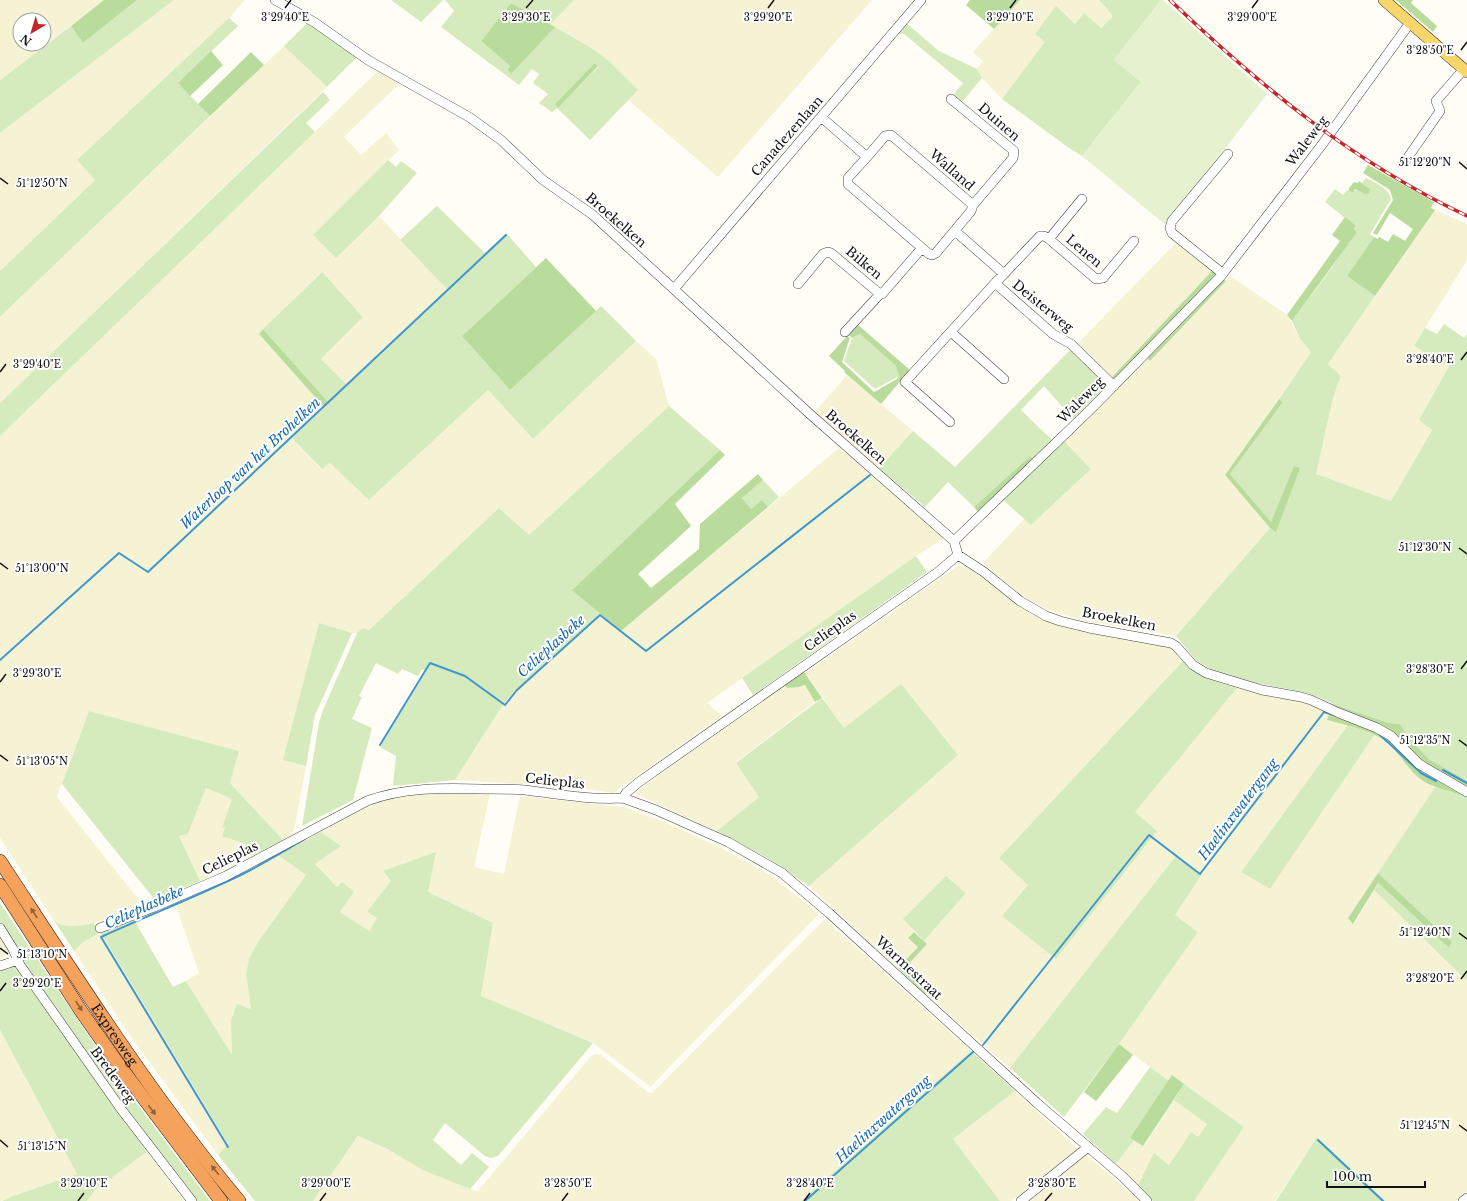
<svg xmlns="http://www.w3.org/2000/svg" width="1467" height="1201" font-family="'Libre Baskerville',serif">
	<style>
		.farmland { fill: #f6f3d4; fill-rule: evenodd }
		.green { fill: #d5ebbd; fill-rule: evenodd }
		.forest { fill: #b9dc9c }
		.pitch { fill: #e6f2cf }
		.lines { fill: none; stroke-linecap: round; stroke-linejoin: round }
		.stream { stroke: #3f96cf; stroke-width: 2 }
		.minor-casing { stroke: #444; stroke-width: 10 }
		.major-casing { stroke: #222; stroke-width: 12 }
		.highway-casing { stroke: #222; stroke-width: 14 }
		.minor { stroke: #fff; stroke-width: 9 }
		.major { stroke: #f9d66b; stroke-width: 11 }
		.highway { stroke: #f5a25d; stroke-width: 13 }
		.rail-casing { stroke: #c4262e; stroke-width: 3.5 }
		.rail { stroke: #fff; stroke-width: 2; stroke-dasharray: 6; stroke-linecap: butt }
		.oneway { fill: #8e613b }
		.ticks { fill: none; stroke: #111; stroke-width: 1.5 }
		.labels { text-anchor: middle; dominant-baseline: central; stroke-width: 4; stroke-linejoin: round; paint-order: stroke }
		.street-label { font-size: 13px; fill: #111; stroke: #fff }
		.water-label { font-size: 14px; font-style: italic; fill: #1768a6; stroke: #fff }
		.ticks-label { font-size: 10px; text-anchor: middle; fill: #111; stroke: #fff; stroke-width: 4; stroke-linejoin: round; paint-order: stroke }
	</style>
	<rect width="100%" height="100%" fill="#fffdf5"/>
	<path class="farmland" d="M0,0h104l-104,80zM20,20h24v24h-24z
		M174,0h71l-16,18 -152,142 18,20 -95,91v-138z
		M574,0h298l-154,177 -90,-77 10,-9 -29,-30 -16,-12 -43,-24z
		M1020,0h79l14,16 -12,12 -25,-4 -20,-17 -21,27 11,8 -44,57 -20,-21 -5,-9 6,-8 -10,-9z
		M284,46l43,41 -327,316v-86z
		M379,70l22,12 -57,55 17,18 25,-22 13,17 -86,85 23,22 43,-41 68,73 -101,97 -25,-27 42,-42 -42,-45 -62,62 65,73 -32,31 29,31 9,-6 39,37 119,-110 45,49 103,-98 20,18 13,47 -140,129 -30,-27 -130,122 -6,-2 -6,5h-5l-33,-9 -35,136 22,6 -12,64 -4,6 -7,4 -53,-57 8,-32 -149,-40 -32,86 86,108 -49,18 -19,4 -14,-2 -6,-3 -6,-9 -49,-75v-402z
		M1435,210l32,14v36l-53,86 35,20 -30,54 13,9 -41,72 -75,-27 17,-76 8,-21 -13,-13z
		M1177,242l36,28 -101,107 -34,-34z
		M1230,276l57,39 13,24 11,13 -86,123 45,53 -94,108 -90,-15 -32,-9 -20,-9 -13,-8 -38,-32 42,-45 7,6 59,-55 -28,-29 82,-83 5,4z
		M847,375l66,56 -34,37 -64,-56z
		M839,448l105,90 -28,18 -209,147 15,13 -109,77 -41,-6 -117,-7 49,-77 12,-13 84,-77 21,18z
		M958,566h5l7,3 23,16 22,19 18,11 26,11 110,21 4,3 10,11 -184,197 157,-28 -22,-18 103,-124 65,13 28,11 -2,8 20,5 -107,147 29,17 105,-155 15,12 29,32 16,9 -87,131 6,6 20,-34 93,91v211l-11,9h-70l-69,-64 -42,64h-81l50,-74 -72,-51 -3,5 -50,-37 79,-112 -23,-17 2,-59 -167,212 -84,-74 1,-2 -24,-22 24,-26 -3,-3 42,-48 -20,-17 -42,42 10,14 -6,6 10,9 -20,21 -89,-82 149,-132 -114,-26 -39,-55z
		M785,685l14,2 6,-2 10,17 -79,60 23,35 -42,34 -83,-38z
		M206,788l26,11 -10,28 4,1 -4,9 17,4 14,7 6,4 -59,29 -21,-45 9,-2z
		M448,791l42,2 -16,74 30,7 16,-78 103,11 39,14 57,26 26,14 28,16 46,37 -144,147 -24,26 -58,-44 -112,-47 12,-73 -110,-51 8,9 -23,31 9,6 -8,13 -29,-19 14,-20 -17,-5 -22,-23 26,-18 -20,-14 41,-22 24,-10 32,-6z
		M278,855l28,20 -48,67 -9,17 -3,15 5,35 -14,-5 -6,16 1,36 -46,-75 13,-8 -23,-67 65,-29z
		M825,919l146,132 -170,150h-488l45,-65 119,56 114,-136 5,-2 5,1 44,35 5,3h2z
		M101,933l127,211 -10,11 -87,-118 -57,-86 8,-8z
		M0,935l12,18 -12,5z
		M0,1030l77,144 -64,22 -11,5h-2z
		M1015,1091l63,58 -67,52h-11l-47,-62z
		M1174,1100l33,23 -9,15 -7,-5 -22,32 -15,-11 -16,31 -22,-21 18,-24 10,6z
		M147,1152l37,49h-97l9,-12z
		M1086,1155l38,32 15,14h-111z"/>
	<path class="green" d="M137,0h37l-174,133v-53l71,-54 12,17z
		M391,0h52l-22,22z
		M445,0h129l-24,25 -39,-22 -30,38 29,25 1,7 44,-46 38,22 16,12 29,29 -48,50 -33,-32 -5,4 -13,-9 9,-9 -15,-11 6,-9 -7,-5 -13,16 -78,-58 13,-16zM596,63l2,4 -40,40 -3,-3z
		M1099,0h62l-47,60 27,22 -59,74 -13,-8 -67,-49 43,-57 -10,-8 21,-28 19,18 9,-11 17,15 12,-12z
		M229,18l9,8 -60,57 32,33 -210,201v-46l95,-91 -18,-20z
		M307,23l10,4 41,29 -31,31 -43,-41z
		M906,23l33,28 38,18 5,9 -20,24 -9,-7 10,-12 -59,-49h-7z
		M323,92l7,8 -24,23 9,9 -315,304v-33z
		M388,160l8,7 5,-6 16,12 -38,43 -43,42 -23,-23z
		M1366,178c10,5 22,9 25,21l-21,35 4,3 -27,39 28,20 -47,68 13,12 -8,22 -17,76 75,27 41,-71 -13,-10 30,-54 -35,-20 11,-18 12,6 7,-10 20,14 3,-4v447l-38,-22 -19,-20 -10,-15 -11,-1 -56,-19 -15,-7 -14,-5 -54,-10 -38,-12 -16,-10 -20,-24 94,-108 5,3 19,-64 -23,56 -41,-49 53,-72 -4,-3 32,-47 -11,-13 -8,-18 41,-55 23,-39 -31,-25 10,-13 8,6 4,-5 2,1 21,-2 -8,-6z
		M437,206l48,47 21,-20 30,34 -74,69 48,54 91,-84 35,35 -103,98 -45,-49 -119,110 -39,-37 -8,6 -30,-31 37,-35 -66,-74 59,-57 41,45 -42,42 26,26 100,-96 -47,-49z
		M860,334l36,32 3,10 -24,13 -31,-28 8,-23z
		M1071,349l31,30 3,5 -1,4 -31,31 -29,-33 -23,24 31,30 -19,19 -3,-3 -56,51 -26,-25 -23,25 -46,-39 34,-37 42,36z
		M669,406l51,44 -147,139 27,24 -84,77 -12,13 -49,77 -62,6 3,-30 -16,-9 46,-75 -4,-3 -4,7 -16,-7 -4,5 -22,-11 -17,33 3,1 -10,22 20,9 -19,72 -51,26 17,-103 4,-13 34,-77 6,-5 6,2 130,-122 30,27z
		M1063,440l28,29 -60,56 -29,-26z
		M763,480l16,17 -11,10 -6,-7 -11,9 -9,-11z
		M916,556l11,16 -174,123 -11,-17z
		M319,623l33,10 -37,82 -9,51 -23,-6z
		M1183,661c19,17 30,20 54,27l-102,124 22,19 -101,128 -54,-43 26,-31 -29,-27z
		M901,684l57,71 -149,131 -43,-29 -49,-26 42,-34 -23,-34 86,-65 22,30z
		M89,711l150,40 -9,32 53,57 -24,12c-11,-8 -24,-12 -37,-15l3,-9 -3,-1 10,-28 -26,-11 -18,46 -9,2 21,45 -45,19 -93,-116z
		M1348,725l27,9 -105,155 -29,-17z
		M1435,787l23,7 9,4v183l-93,-91 4,-7 71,65 3,-6 -74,-69z
		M321,832l20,14 -26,18 22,23 5,-5 12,10 -14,20 29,19 8,-13 -10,-6 24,-31 -8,-10 53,-19 -8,40 65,31 -12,73 112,47 -95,113 -7,2 -6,-2 -40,-33 -12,17 28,25 11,-12 17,14 -19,22 -47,-19 -34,-20 -31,-14 -45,65h-58l-37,-46 10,-11 -127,-211 33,-13 39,67 13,-6 46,74 -1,-35 6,-16 14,5 -5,-35 3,-15 9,-17 48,-67 -28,-20z
		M1176,856l26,18 -27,41 23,17 -79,112 -55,73 -54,-49z
		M946,876l20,17 -42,48 -21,-22z
		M0,903l108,162 102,136h-14l-77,-100 -95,-136 -7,-16 -17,-26z
		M55,922c13,7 25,4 39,1l4,11 -16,9 -8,8z
		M15,965l5,3 127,184 -51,37 -9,12h-85l11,-5 64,-22 -77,-144v-59z
		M971,1051l44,40 -62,48 47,62h-199z
		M1150,1067l19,14 -39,57 4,2 -18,24 -33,-30 23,-27 11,6z
		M1184,1084l60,43 -50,74h-41l-15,-16 16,-32 15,12 22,-33 7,5 9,-13 -33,-24z
		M1317,1137l69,64h-110z"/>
	<path class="forest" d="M104,0h33l-54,43 -12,-17z
		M970,0h50l-26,29 -28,-24z
		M1396,0h17l-2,3 26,23 -4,6z
		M511,3l44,24 -44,47 -3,-4 2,-4 -29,-25z
		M211,51l12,14 -33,31 -12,-13z
		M251,52l13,13 -54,51 -12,-12z
		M595,63l3,3 -40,42 -3,-4z
		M1368,165l66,37 -3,6 4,2 -60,86 -28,-20 27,-39 4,2 1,-2 9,5 5,-8 12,7 8,-12 -23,-16 -13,22 -4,-2 20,-33 -3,-10 -27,-17z
		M1359,181l11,8 -1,4 -3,1 -11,-5 -2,3 -4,-1v-3l5,-6 4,1z
		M1345,217l11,9 -2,3 3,3 -65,89 -5,-6 53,-74 -8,-6z
		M546,258l50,53 -86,79 -48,-54z
		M1213,270l13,11 -76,80 -8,-7 -27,26 -3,-3z
		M857,324l53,46 -29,34 -37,-32 1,-1 -16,-15 18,-20 3,2 -8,24 32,30 23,-13 2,-3 -3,-10 -36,-32 -8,4 -4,-4z
		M263,329l66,74 -5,4 -65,-73z
		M1279,399l4,3 -53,72 41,48 23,-56 6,2 -24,64 -6,-4 -45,-53z
		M720,450l5,5 -50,49 16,22 -53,48 13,14 48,-39 1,-25 58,-50 5,6 -21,18 9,11 11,-9 6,7 -147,124 -49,-41z
		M1030,456l3,3 -55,53 -4,-5z
		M804,672l18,26 -7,4 -10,-17 -6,2 -12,1 -2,-3z
		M1333,704l56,19 11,1 10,15 19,20 38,22v17c-16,-8 -34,-9 -48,-20 -11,-9 -19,-23 -29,-33 -17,-15 -41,-19 -63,-25z
		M1378,873l74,69 -3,6 -71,-65 -25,41 -5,-6z
		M914,932l13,12 -24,26 24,22 -2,2 -27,-26 20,-21 -10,-9z
		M1119,1044l14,11 -37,46 -12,-9z
		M1172,1075l12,9 -41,62 -13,-8z"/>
	<path class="pitch" d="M1161,0h2l104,94 -46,60 -50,62 -4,10 -85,-70 59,-74 -27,-22z"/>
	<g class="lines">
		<path class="stream" d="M0,660l119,-107 29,19 358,-337
			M1379,734l42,39 15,8
			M380,745l50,-82 35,13 40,29 12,-15 83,-75 46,36 224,-176
			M1443,770l24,13
			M983,1045l166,-210 51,39 124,-162 10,3
			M1318,1140l65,61
			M228,1147l-127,-210c46,-21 94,-40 140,-62 22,-11 43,-24 64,-36
			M805,1201l168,-149"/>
		<g class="minor-casing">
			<path id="minor" d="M275,0l39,22 54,38 101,57 32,23 42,40 50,35 218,200 143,126 4,14 26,17 36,29 26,15 14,5 29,7 82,15 5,3 17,19 13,8 56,17 39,7 10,3 28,13 38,15 14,8 28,28 48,28
				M951,99l63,52 -1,7 -40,47
				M821,117l46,40 -19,21v6l81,70 3,1 4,-2 35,-42 2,-6 -82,-70 -6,1 -18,21
				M1406,160l34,-49 -4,-10 28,-32
				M955,231l49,43 -9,9 58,51 18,10 43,42
				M1049,239l33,-40
				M1222,273l-50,-40 -2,-5 2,-7 56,-67
				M1004,274l36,-38h4l5,3 47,40 7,-1 31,-37
				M798,284l25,-30 5,-2 3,1 49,41h2l40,-46
				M674,289l247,-289
				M845,332l35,-38
				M951,332l53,47
				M950,422l-45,-40 90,-99
				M954,541l138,-133 129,-132 100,-130 89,-123
				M623,798l33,12 47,21 25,11 54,31 47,40 208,190 85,73 25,25
				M0,928l13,21 7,16 101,144 71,92
				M100,928l54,-21 72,-31 141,-75c37,-14 77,-13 115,-12 14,0 29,0 43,1 32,4 65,10 98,8l3,-5 13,-11 299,-210 20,-17
				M0,966l18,-6
				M1021,1201l67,-54
				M1463,1201l4,-3"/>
		</g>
		<g class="major-casing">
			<path id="major" d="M1384,0l83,72"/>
		</g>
		<g class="highway-casing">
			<g id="highway">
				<path id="s1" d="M0,861c76,116 150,233 239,340"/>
				<path d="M0,885l81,126 40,57 100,133"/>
			</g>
		</g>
		<use href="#minor" class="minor"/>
		<use href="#major" class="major"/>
		<use href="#highway" class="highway"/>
		<g class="rail-casing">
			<path id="rail" d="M1170,0c92,88 182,161 297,216"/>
		</g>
		<use href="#rail" class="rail"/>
	</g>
	<defs><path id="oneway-solid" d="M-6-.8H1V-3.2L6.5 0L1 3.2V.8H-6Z"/></defs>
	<g class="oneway">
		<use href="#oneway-solid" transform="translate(34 913) rotate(-123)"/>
		<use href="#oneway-solid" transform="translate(79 1006) rotate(57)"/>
		<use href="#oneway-solid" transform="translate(152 1110) rotate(53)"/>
		<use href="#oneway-solid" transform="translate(215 1170) rotate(-128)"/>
	</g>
	<path class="ticks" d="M285,8l6,-8M526,8l7,-8M768,8l6,-8M1010,8l6,-8M1252,8l6,-8M1461,50l6,-8M1459,162l8,7M0,178l8,6M1461,360l6,-8M0,372l6,-8M1459,548l8,6M0,563l8,6M1461,669l6,-8M0,682l6,-8M1459,740l8,6M0,755l8,6M1459,933l8,6M0,948l8,6M1461,979l6,-8M0,991l6,-8M1459,1125l8,6M0,1140l8,7M78,1201l6,-8M320,1201l6,-8M562,1201l6,-8M804,1201l6,-8M1045,1201l7,-8"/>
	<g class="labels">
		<g class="street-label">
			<text transform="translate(999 122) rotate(41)">Duinen</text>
			<text transform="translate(787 136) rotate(-49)">Canadezenlaan</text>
			<text transform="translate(1307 141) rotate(-53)">Waleweg</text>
			<text transform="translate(952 170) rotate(41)">Walland</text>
			<text transform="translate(616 220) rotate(41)">Broekelken</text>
			<text transform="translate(1084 251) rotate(40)">Lenen</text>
			<text transform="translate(864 263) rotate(40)">Bilken</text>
			<text transform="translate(1043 306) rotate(39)">Deisterweg</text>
			<text transform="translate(1081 400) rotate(-45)">Waleweg</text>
			<text transform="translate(856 437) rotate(41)">Broekelken</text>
			<text transform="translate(1119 619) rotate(11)">Broekelken</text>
			<text transform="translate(830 631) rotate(-35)">Celieplas</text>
			<text transform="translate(555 781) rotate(6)">Celieplas</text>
			<text transform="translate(230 858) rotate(-26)">Celieplas</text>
			<text transform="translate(909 968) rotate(43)">Warmestraat</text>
			<text stroke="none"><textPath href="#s1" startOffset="208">Expresweg</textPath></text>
			<text transform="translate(113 1075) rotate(54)">Bredeweg</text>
		</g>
		<g class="water-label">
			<text transform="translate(250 463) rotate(-43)">Waterloop van het Brohelken</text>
			<text transform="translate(551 646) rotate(-42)">Celieplasbeke</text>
			<text transform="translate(1238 809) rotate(-53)">Haelinxwatergang</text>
			<text transform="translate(144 907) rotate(-24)">Celieplasbeke</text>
			<text transform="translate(883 1119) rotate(-42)">Haelinxwatergang</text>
		</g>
	</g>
	<g class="ticks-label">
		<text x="285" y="21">3°29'40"E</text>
		<text x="526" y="21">3°29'30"E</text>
		<text x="768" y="21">3°29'20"E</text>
		<text x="1010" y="21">3°29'10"E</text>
		<text x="1252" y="21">3°29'00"E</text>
		<text x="1430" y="54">3°28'50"E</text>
		<text x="1425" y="166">51°12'20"N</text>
		<text x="42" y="187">51°12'50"N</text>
		<text x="1430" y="363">3°28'40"E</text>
		<text x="37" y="368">3°29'40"E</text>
		<text x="1425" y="551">51°12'30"N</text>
		<text x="42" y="572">51°13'00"N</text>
		<text x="1430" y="673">3°28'30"E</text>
		<text x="37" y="677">3°29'30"E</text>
		<text x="1425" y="744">51°12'35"N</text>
		<text x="42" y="765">51°13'05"N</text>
		<text x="1425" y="936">51°12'40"N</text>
		<text x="42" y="958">51°13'10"N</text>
		<text x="1430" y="982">3°28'20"E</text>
		<text x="37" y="987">3°29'20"E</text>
		<text x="1425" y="1129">51°12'45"N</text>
		<text x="42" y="1150">51°13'15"N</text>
		<text x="84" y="1187">3°29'10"E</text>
		<text x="326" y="1187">3°29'00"E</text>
		<text x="568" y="1187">3°28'50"E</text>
		<text x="810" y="1187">3°28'40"E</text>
		<text x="1052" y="1187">3°28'30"E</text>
	</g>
	<g transform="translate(32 32) rotate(218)"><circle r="19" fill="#ffffff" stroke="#a0a0a0"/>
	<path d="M0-3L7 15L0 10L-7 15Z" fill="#c4262e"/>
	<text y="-6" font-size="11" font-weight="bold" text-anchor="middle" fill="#111111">N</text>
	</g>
	<path d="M1327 1181v6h98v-6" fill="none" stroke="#111111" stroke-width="2"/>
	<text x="1333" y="1181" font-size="12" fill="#111111" stroke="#ffffff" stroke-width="3" paint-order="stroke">100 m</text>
</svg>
